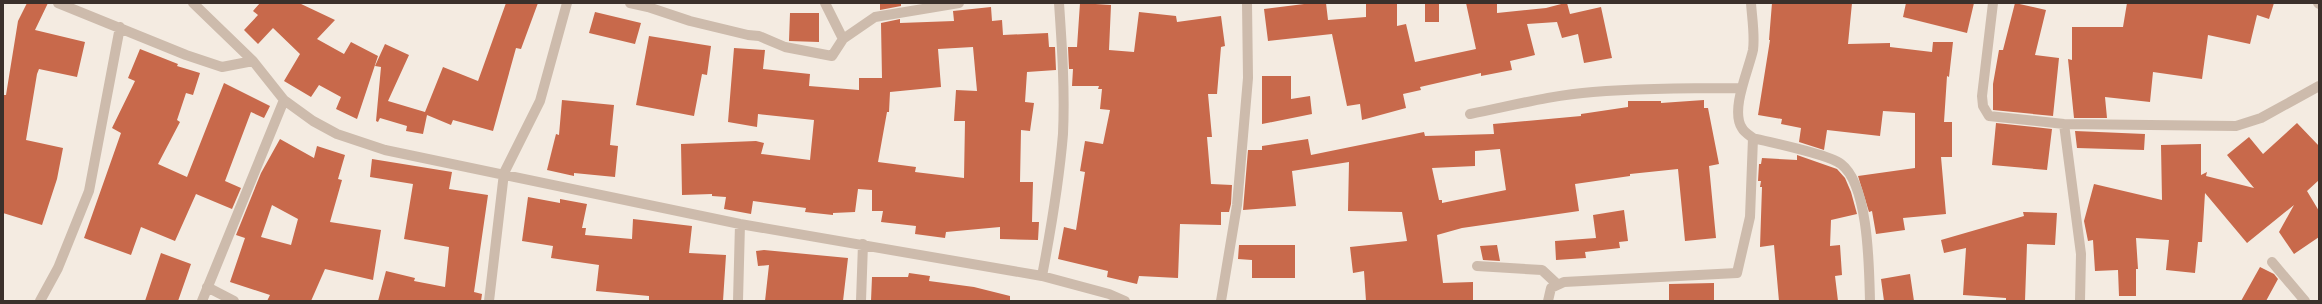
<svg xmlns="http://www.w3.org/2000/svg" width="2322" height="304" font-family="'Alegreya Sans',sans-serif">
	<style>
		.building { fill: #c8694b; fill-rule: evenodd }
		.lines { fill: none; stroke-linecap: round; stroke-linejoin: round }
		.street { stroke: #cdbbac; stroke-width: 10 }
	</style>
	<rect width="100%" height="100%" fill="#f4ebe1"/>
	<path class="building" d="M27,3h21l-13,27 50,12 -8,35 -38,-8 -2,5 -11,66 37,8 -6,31 -15,46 -39,-12v-118h3l12,-74z
		M260,3h39l36,17 -18,19 27,15 7,-12 27,14 -21,63 -21,-10 5,-12 -22,-12 -8,12 -27,-16 16,-27 -27,-26 -15,16 -14,-14 14,-15 -5,-4z
		M506,3h32l-17,46 -5,-1 -23,83 -40,-11 -2,5 -24,-10 -4,19 -17,-3 1,-5 -27,-8 -2,4 -2,-1 5,-54 -6,-1 10,-22 24,11 -21,46 37,11 18,-45 35,14z
		M880,3h21v3l-21,4z
		M1080,3l31,2 -2,45 25,2 5,-40 37,4 1,6 44,-6 4,30 -4,1 -4,47h-9l4,43h-5l4,47 21,1 -1,19 -2,8h-8v13l-41,-1 -2,54 -39,-2 -2,8 -30,-7 1,-6 -50,-12 6,-32 12,3 9,-58 -5,-1 5,-30 18,3 7,-34 -10,-1 2,-20h-4l1,-3h-27l1,-17h-4l-1,-22h9z
		M1312,3h14l2,17 38,-3v-14h31v23l9,-2 9,38 61,-13 -10,-46h31v10l49,-5 19,-5h2l3,11 31,-7 11,51 -28,5 -6,-29 -16,4 -5,-16 -30,2 8,31 -25,6 2,9 -31,6v-3l-61,14 1,3 -18,4 3,14 -44,12 -2,-16 -13,2 -15,-72 -64,7 -4,-32z
		M1425,3h14v19h-14z
		M1772,3h80l-4,41 42,-1v4l42,5 1,-10h20l-4,35 -2,-1 -3,46h8v35h-11l5,57 -43,4 2,12 -29,4 -4,-23 -3,1 -11,-36 57,-8v-55l-32,-2 -3,25 -53,-6 -3,20 -25,-8 2,-14 -20,-4 1,-5 -24,-4 12,-75h-1z
		M1906,3h68l-7,30 -64,-16z
		M2015,3l31,7 -11,45 24,3 -6,58 -60,-6v-26l6,-34h4z
		M2127,3h147l-5,16 -12,-4 -7,29 -42,-9 -6,44 -49,-7 -3,30 -45,-5 2,21h-33l-6,-59 4,1v-33h51z
		M991,7l1,14 10,-1 1,15 45,-2 1,14h6l1,23 -29,2 -2,30 9,1 -4,28 -9,-1 -1,52h13l-1,40h7l-1,18 -38,-1v-12l-54,5 -1,6 -30,-4 1,-8 -35,-4 2,-11h-11v-21l-14,-1 -3,23 -22,1v2l-28,-3 1,-4 -53,-7 -2,13 -27,-5 2,-12 -14,-1v-2l-30,1 -1,-51 75,-3 8,2 -3,11 49,6 4,-40 -56,-6 -1,13 -29,-5 6,-74 31,2 -2,19 47,5 -1,12 50,4v-12h23l-1,-55 19,-4v4l54,-2 -1,-10zM973,47l4,44 -21,-1 -2,31h11l-1,57 -49,-6 1,-5 -38,-5 9,-50h2l1,-20 51,-5 -3,-38z
		M595,12l46,11 -6,21 -46,-11z
		M790,13h29v29l-30,-1z
		M649,36l62,10 -4,29 -5,-1 -8,42 -58,-11z
		M140,49l38,15 -1,2 23,7 -7,22 -7,-2 -9,27 3,2 -22,42 29,13 37,-94 46,23 -6,12 -13,-6 -26,69 16,7 -9,21 -36,-15 -21,47 -34,-14 -10,28 -47,-17 37,-105 -9,-5 23,-47 -7,-3z
		M1262,76h29v23l19,-3 2,18 -50,10z
		M562,100l52,5 -4,40 8,1 -3,31 -41,-4v3l-27,-6 9,-36 3,1z
		M1704,100v8h4l11,56 -10,2 7,72 -31,3 -7,-72 -48,5v2l-55,8 4,27 -117,17 -25,7 6,48 30,-1v19h-107l-2,-30 -11,2 -3,-26 57,-6 -5,-29 -54,-1 1,-49 -57,9 4,35 -53,4 5,-60h14v-4l46,-7 3,16 113,-23 1,4 69,-2 -1,-10 88,-8v-2l47,-7v-6h33v2zM1500,149l6,41 -64,13v-3h-3l-7,-32 43,-2v-15z
		M1996,123l56,6 -5,41 -55,-5z
		M2297,123l22,23v34l-12,11 12,20v26l-25,17 -15,-22 15,-27 -47,38 -42,-50 -3,49h-4l-3,31 -29,-3 3,-30 -33,-2 2,31h-2v27h-17l-1,-26 -23,1 -2,-31 -5,1 -4,-20 10,-37 68,16 -1,-55 40,-1v31l6,-3 -1,4 48,12 -27,-33 22,-18 14,17z
		M2075,131l70,3 -1,16 -67,-2z
		M280,139l34,19 3,-12 28,9 -7,24 4,1 -12,42 51,8 -8,50 -48,-11 -14,32h-44l3,-6 -40,-13 15,-44 -9,-3 25,-62zM272,205l26,14 -7,26 -30,-8z
		M1797,155l40,14 8,9 6,14 6,22 -26,6 -1,26 10,-1 2,30 -7,1 3,25h-59l-5,-56 -14,2 2,-60h-2l1,-6h-3l1,-17h2l1,-6 35,2z
		M372,159l80,13 -3,17 39,6 -14,97 8,2 -1,7h-103l8,-30 29,7 -1,3 31,6 4,-40 -45,-8 9,-55 -43,-7z
		M528,197l32,6v-4l27,5 -5,24h4l-1,7 47,4 1,-20 59,7 -3,27 37,2 -3,46h-74v-5l-53,-5 3,-26 -48,-7 2,-12 -31,-5z
		M1624,210l4,31 -9,1 1,6 -35,4 1,6 -30,2 -1,-19 41,-3 -3,-23z
		M2023,212l34,1 -2,32 -28,-1 -2,57h-19v-3l-43,-3 3,-47 -22,5 -3,-13 83,-24z
		M1239,245h56v33h-43v-18l-14,-1z
		M1497,245l3,16 -17,-1 -3,-14z
		M764,250l84,8 -5,43h-78l4,-36 -11,1 -2,-15z
		M161,253l30,11 -13,37h-33z
		M2260,267l14,7 4,5 -12,22h-25z
		M909,273l21,3 -1,5 45,6 36,9v5h-139l1,-24h36z
		M1910,274l4,27h-30l-3,-22z
		M1714,283v18h-45v-17z"/>
	<g class="lines">
		<path class="street" d="M58,3l128,52 36,12 31,-6
			M193,3l60,58 31,39 29,21 24,13 48,16 355,74 302,52 67,18 16,7
			M630,3l18,4 42,14 58,14 11,1 26,11 47,9 11,-17 32,-22 84,-14
			M825,3l18,36
			M1751,3c1,15 4,32 2,47 -4,19 -23,60 -11,78 2,4 7,7 11,10 19,5 75,16 88,26 28,21 28,104 29,137
			M1993,3l-11,93 1,10 6,10 75,8 172,2 25,-8 58,-32
			M2318,3l1,1
			M1470,114c41,-8 81,-19 123,-22 49,-4 99,-4 148,-4
			M2064,124l17,130 -1,47
			M2272,262l33,39
			M1477,266l65,4 15,14
			M1042,276c9,-47 17,-94 21,-142 2,-43 -1,-88 -4,-131
			M207,287l27,14
			M40,301l18,-33 31,-77 31,-164
			M202,301l82,-201
			M489,301l15,-128 36,-72 27,-98
			M738,301l2,-77
			M861,301l2,-57
			M1221,301l16,-96 11,-127 -1,-75
			M1548,301l3,-13 13,-6 173,-9 13,-56 3,-79"/>
	</g>
	<rect width="2322" height="304" fill="none" stroke="#3b302b" stroke-width="8"/>
</svg>
